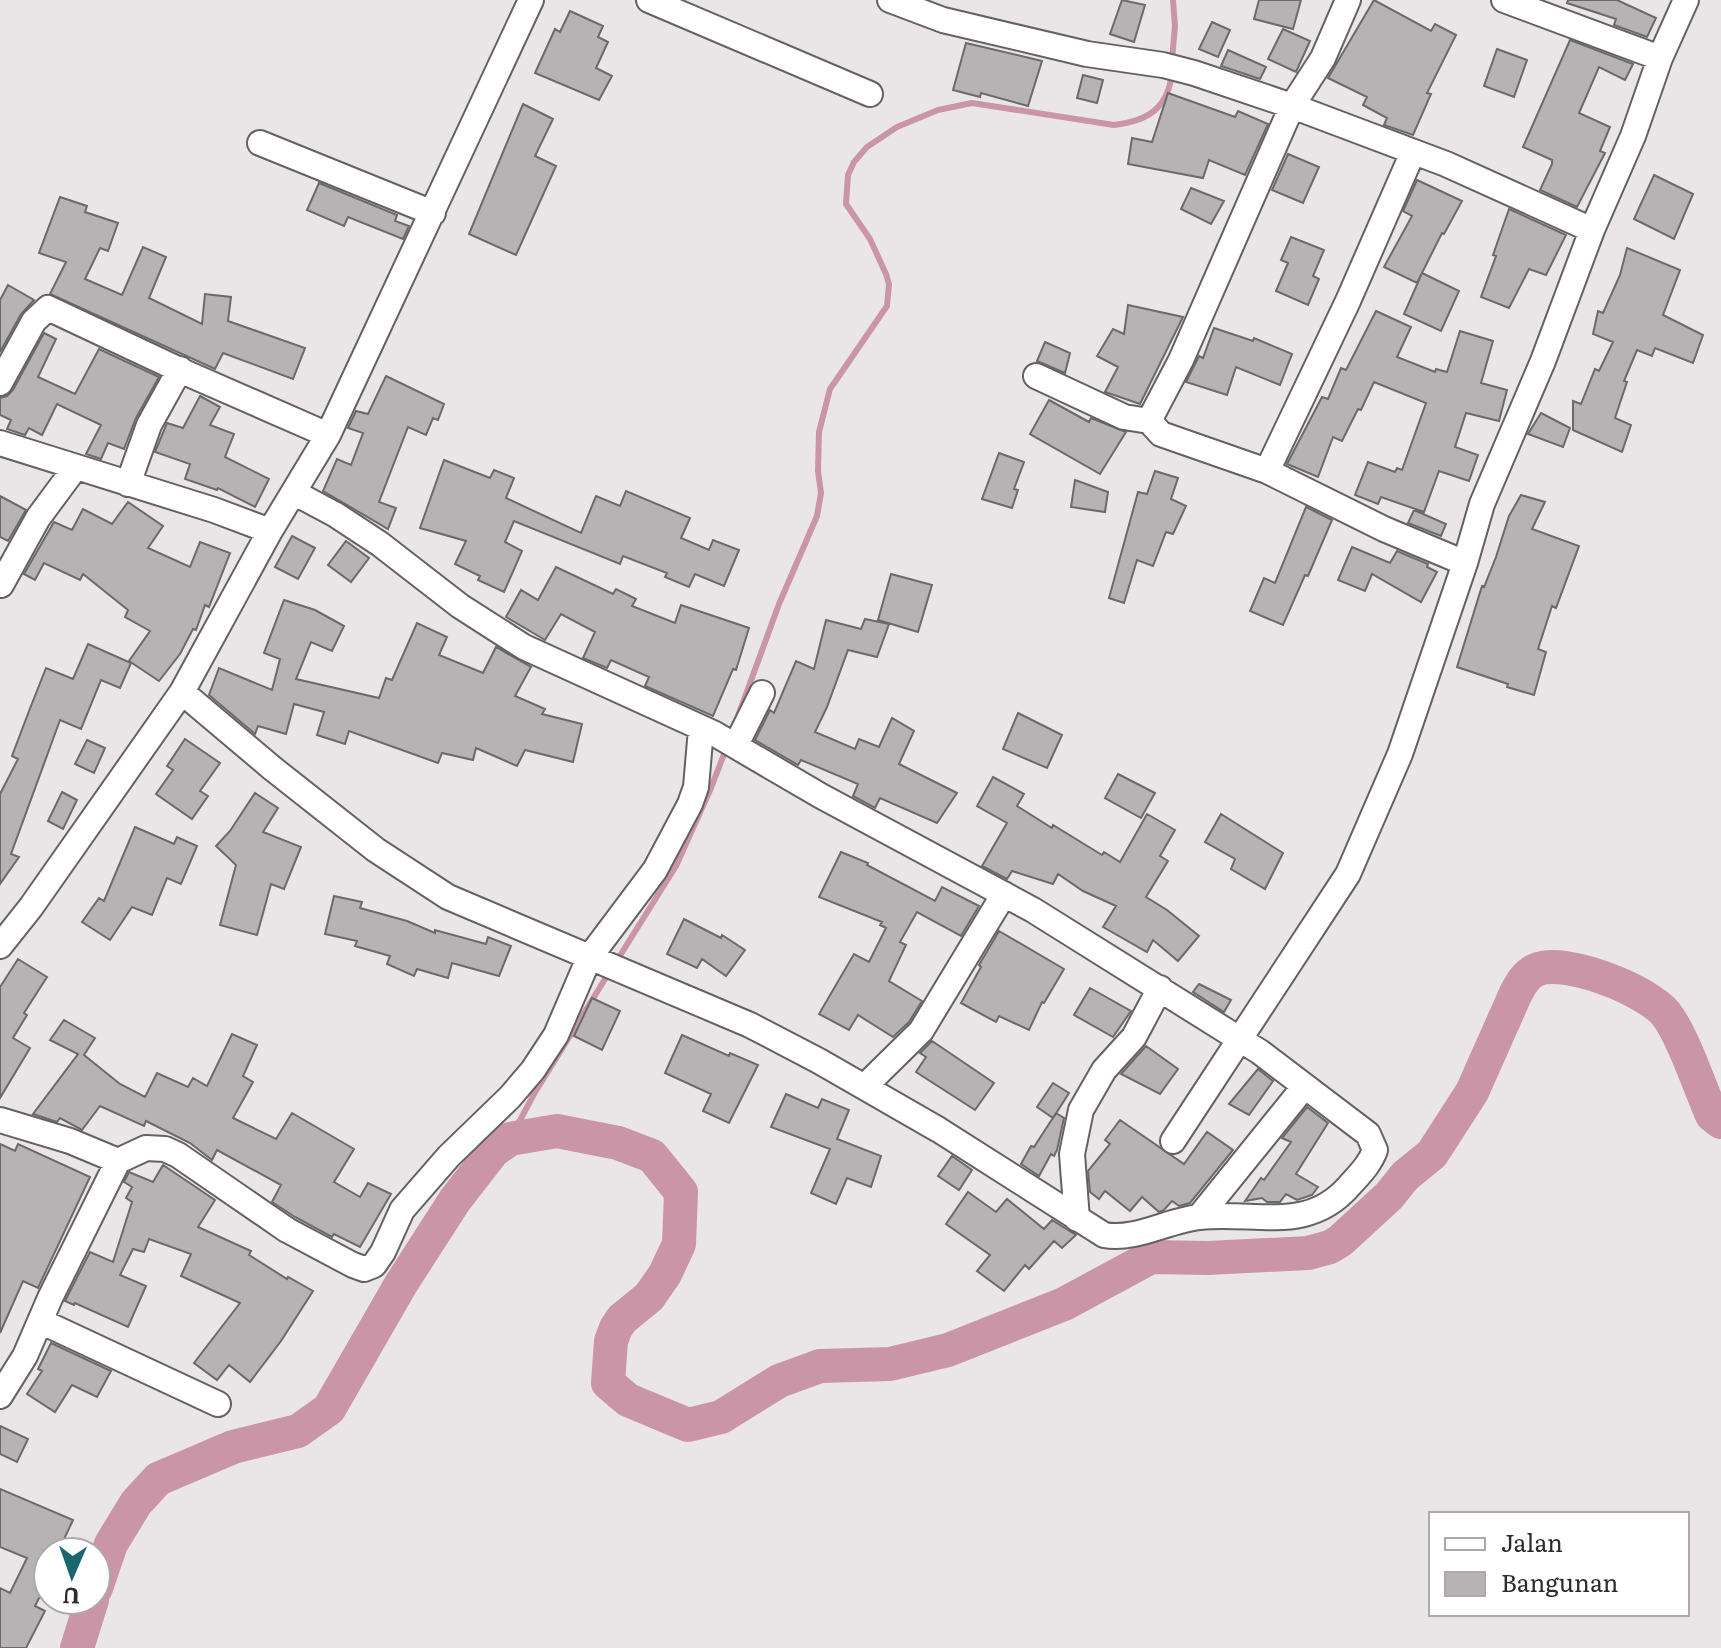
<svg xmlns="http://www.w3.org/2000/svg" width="1721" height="1648" font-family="Literata,serif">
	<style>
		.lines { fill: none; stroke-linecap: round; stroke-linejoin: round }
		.stream { stroke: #cb95a8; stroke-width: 6 }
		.river { stroke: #cb95a8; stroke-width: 34 }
		.building { fill: #b7b3b4; stroke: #6c696a; stroke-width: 2 }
		.minor-casing { stroke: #656162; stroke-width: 28 }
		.minor { stroke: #fff; stroke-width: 24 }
	</style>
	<rect width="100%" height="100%" fill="#eae6e8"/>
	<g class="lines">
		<path class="stream" d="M1172,60l3,-34 -2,-26
			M738,716l41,-112 38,-88 4,-23 -3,-22 1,-39 11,-43 57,-83 2,-22 -3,-10 -16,-35 -24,-35 2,-29 6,-13 13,-15 30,-20 41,-17 34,-7 142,22c34,-4 55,-17 58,-54
			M616,962l60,-96 35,-78 15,-39
			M510,1139l24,-45 76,-123"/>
		<path class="river" d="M96,1588l15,-44 25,-41 22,-24 75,-32 65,-16 31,-22 72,-125 54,-84 38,-49 17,-12 47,-8 61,12 34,13 29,36 -2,52 -14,30 -16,23 -27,22 -6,9 -5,13 -3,42 20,17 60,25 33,-8 58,-36 41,-15 70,-2 58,-14 116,-46 87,-47 57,1 100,-5 22,-6 10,-6 49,-45 16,-20 27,-22 40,-62 44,-99c5,-9 10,-19 20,-23 28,-13 111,20 130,44 17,22 34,74 46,101l9,7
			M77,1648l15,-48"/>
	</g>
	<path class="building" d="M1122,0l23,5 -11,37 -24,-8z
		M1259,0h42l-8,29 -39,-10z
		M1374,0l57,31 4,-7 21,11 -29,58 4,1 -18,41 -29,-10 3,-7 -24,-13 4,-8 -39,-19z
		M1568,0h49l39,18 -9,19 -33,-12 2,-6 -49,-16z
		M570,11l33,15 -5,11 10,5 -12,26 16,8 -13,24 -64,-27 20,-44 5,3z
		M1212,22l18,8 -12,27 -19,-8z
		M1283,29l27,12 -14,31 -28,-13z
		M1570,40l63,24 -8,16 -26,-13 -20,46 31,14 -10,24 5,2 -28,54 -37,-17 12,-26v-4l-29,-13z
		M966,43l76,18 -14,45 -47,-13 -1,4 -27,-7z
		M1497,49l30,11 -13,37 -30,-11z
		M1228,50l38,17 -6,12 -39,-13z
		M1083,75l20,5 -6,23 -20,-5z
		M1168,93l67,24 3,-6 30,13 -23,51 -36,-15 -6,18 -75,-14 4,-26 20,4z
		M523,104l30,15 -18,37 21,10 -40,89 -47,-21z
		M1288,154l31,13 -16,36 -31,-13z
		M1654,175l39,19 -19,45 -40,-20z
		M1417,180l45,21 -18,33 -2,-1 -25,50 -33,-16 28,-51 -9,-5z
		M319,183l78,32 -2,6 14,5 -6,13 -55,-22 -4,9 -37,-16z
		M1191,188l33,13 -13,23 -30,-15z
		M60,197l27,9 -2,6 33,11 -10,28 -8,-3 -15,31 37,16 21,-48 23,10 -17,41 53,26 3,-30 26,3 -3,24 77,27 -12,31 -70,-26 -8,16 -165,-75 16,-32 -27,-9z
		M1509,209l57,26 -20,40 -17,-6 -20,39 -28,-11 15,-41 -3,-1z
		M1291,237l33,13 -11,26 6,3 -11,26 -32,-14 12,-28 -7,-3z
		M1627,248l53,22 -17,45 40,20 -10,28 -38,-15 -3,8 -15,-6 -13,31 3,1 -12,36 16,7 -9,27 -49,-22v-29l8,3 14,-35 4,2 14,-29 -20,-8 5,-23 5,2 17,-38z
		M1422,273l37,18 -18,40 -37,-17z
		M8,285l26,15 -13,14 -21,38v-52z
		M1128,305l55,12 -43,87 -35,-12 13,-25 -21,-11 16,-27 11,5z
		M1376,311l35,16 -14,30 38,15 1,-3 11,3 13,-41 33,10 -12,42 26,7 -8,31 -33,-8 -11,34 23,8 -9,26 -30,-10 -15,41 -43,-15 -3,7 -23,-9 13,-33 27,10 2,-4 5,2 24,-67 -52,-21 -13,28 -3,-1 -16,32 -9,-4 -15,40 -31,-13 35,-67 6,2 13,-31 5,2z
		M1214,328l39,13 1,-3 38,16 -12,31 -44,-18 -9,28 -41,-13 13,-26 4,2z
		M44,333l12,6 -18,38 37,17 24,-45 60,28 -23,41 -12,31 -16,-6 -7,16 -15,-5 15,-29 -44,-21 -15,31 -13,-7 -4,7 -18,-6 4,-9 -11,-5v-17l7,-2 6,-6z
		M1045,342l25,11 -5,20 -28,-12z
		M386,376l58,28 -6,16 -5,-2 -7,17 -18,-8 -29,75 17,6 -8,21 -65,-38 14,-32 14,6 12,-32 -15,-5 8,-17 12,3z
		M200,396l20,11 -10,18 24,9 -9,23 44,22 -14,28 -37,-19 -1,2 -32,-11 5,-15 -35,-12 12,-29 16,5z
		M1049,400l40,22 2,-4 35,14 -26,42 -70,-40z
		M1541,413l29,15 -7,19 -35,-13z
		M999,453l25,9 -10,27 4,1 -6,18 -30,-9z
		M444,460l46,18 4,-8 20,8 -8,20 75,35 15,-37 24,10 6,-15 64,27 -9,20 28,12 4,-10 26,10 -15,36 -29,-12 -6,13 -24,-10 2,-4 -44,-17 -3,8 -106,-43 -9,21 17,9 -18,41 -26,-12 2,-4 -25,-12 11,-23 -46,-13z
		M1155,471l23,7 -7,21 15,7 -13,28 -7,-2 -13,34 -16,-6 -13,43 -15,-5 29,-106 9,2z
		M1075,480l33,12 -3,20 -34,-5z
		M1521,495l24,7 -13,27 47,17 -23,62 -4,-2 -14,43 8,3 -12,43 -27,-8 1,-3 -51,-17 25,-81 2,1 12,-30 13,-41z
		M0,496l26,14 -18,31 -8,-4z
		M128,502l35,24 -15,22 42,19 10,-25 30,11 -21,54 -4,-2 -9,25 -3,-1 -13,25 -21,27 -30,-20 21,-30 -25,-14 3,-7 -45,-36 -3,6 -36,-17 -9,17 -11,-6 30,-52 18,8 11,-21 29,15z
		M1306,507l26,13 -24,56 -3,-1 -22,50 -33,-14 14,-33 11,5z
		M1414,510l32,14 -5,12 -33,-13z
		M292,536l23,12 -17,31 -23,-12z
		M346,541l23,17 -18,24 -23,-17z
		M1352,547l38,16 7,-12 31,13 -1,3 10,5 -16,30 -49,-28 -7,17 -27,-11z
		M556,567l57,27 3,-5 20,10 -4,7 43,17 6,-18 68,23 -13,42 -3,-1 -20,47 -68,-30 4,-9 -38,-17 -4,8 -24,-10 12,-26 -34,-18 -16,26 -39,-23 15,-27 17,10z
		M891,574l41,11 -14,47 -40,-12z
		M284,600l31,10 29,16 -12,25 -21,-9 -15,37 83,19 7,-20 6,2 25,-57 30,14 -8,18 44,18 13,-26 35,20 -16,29 30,13 -3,5 40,10 -9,38 -48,-12 -8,16 -41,-18 -3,12 -31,-7 -4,10 -89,-32 -4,13 -28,-9 7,-23 -30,-8 -8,30 -28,-8 -3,8 -46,-39 10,-27 53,22 8,-31 -16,-6z
		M865,619l24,5 -12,33 -29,-7 -21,57 -12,25 40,17 4,-10 20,8 13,-29 22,13 -15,33 58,29 -20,30 -57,-25 -5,10 -22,-12 5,-12 -57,-24 -3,5 -43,-25 15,-30 4,3 22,-52 18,8 12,-49 35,9z
		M88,644l43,19 -11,25 -19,-8 -20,49 -21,-9 -49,134 8,3 -19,27v-90l18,-35 -6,-3 17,-45 17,-43 27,11z
		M1018,713l44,22 -15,33 -44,-19z
		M185,739l35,24 -20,28 8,5 -16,23 -36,-25 17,-24 -6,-4z
		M87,740l18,8 -11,25 -19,-9z
		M1118,774l37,19 -14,25 -36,-20z
		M993,777l31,17 -7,12 35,22 1,-3 49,30 2,-3 16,10 27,-48 28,16 -15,26 8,5 -22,36 21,13 32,26 -21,25 -25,-21 -6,12 -44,-25 13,-21 -33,-15 -25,-17 -5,10 -41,-13 -5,8 -25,-13 25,-43 -30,-17z
		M62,792l15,8 -14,29 -15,-8z
		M255,793l23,15 -15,24 38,15 -17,42 -13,-5 -14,51 -37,-10 16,-60 -20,-19 14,-15z
		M1221,814l62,39 -18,36 -34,-20 4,-10 -30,-17z
		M135,827l39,17 3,-7 20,9 -16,38 -14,-6 -15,37 -20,-8 -22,33 -28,-18 17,-24 5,3z
		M841,852l27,11 -1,2 68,36 7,-14 37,19 -18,30 -44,-24 -17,30 6,3 -17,36 33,20 -13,21 -16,15 -35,-22 -9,15 -30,-16 35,-60 15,8 17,-34 -6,-3 2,-3 -63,-25z
		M334,896l28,6 -2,6 47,13 28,12v-3l51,14 2,-7 23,9 -12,30 -47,-13 -4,15 -31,-9 -3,7 -27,-12 3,-8 -35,-10 2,-5 -32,-7z
		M684,919l37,19 1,-3 23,15 -19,26 -24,-17 -5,9 -30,-14z
		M999,931l65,38 -20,34 -2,-1 -13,28 -30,-14 -3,6 -35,-19 20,-36 -2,-2z
		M18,959l29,18 -23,36 3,2 -14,23 17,10 -30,50v-111z
		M1199,984l32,16 -7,12 -31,-20z
		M1090,988l41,23 -18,26 -39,-22z
		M592,998l28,13 -18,39 -28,-14z
		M64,1020l31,18 -11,17 36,29 25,13 12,-24 31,14 5,-9 14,8 25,-52 25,11 -14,31 10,6 -20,36 43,21 16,-26 62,36 -20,33 26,15 8,-14 23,11 -31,53 -26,-13 -2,3 -37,-20 -23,-15 9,-17 -64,-35 -5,10 -22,-17 -44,-22 -2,5 -44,-20 -18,24 -22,-12 -3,4 -24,-8 45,-60 -28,-14z
		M682,1035l47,21 1,-3 28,12 -29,58 -26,-12 8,-17 -46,-21z
		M932,1041l62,42 -19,27 -59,-38 10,-15 -6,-4z
		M1146,1046l32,23 -18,25 -39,-20z
		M1258,1069l15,12 -24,34 -20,-11z
		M1053,1083l16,10 -16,25 -16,-11z
		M786,1094l32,14 4,-9 27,11 -12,29 44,17 -10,31 -24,-9 -11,26 -25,-11 19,-44 -59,-22z
		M1307,1107l21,16 -32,51 22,13 -6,8 -15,5 -11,-6 -6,8h-13l-5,-4 -17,3 16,-23 3,2 27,-38 -9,-4z
		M1056,1113l8,5 -7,32 -3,6 -3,-2 -12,22 -18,-12 10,-18 3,1z
		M1120,1120l64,44 23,-32 26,18 -43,53 -11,3 -7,-5 -8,9 -5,2 -17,-15 -12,14 -25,-20 -6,8 -9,-7 -2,-21 22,-27 -5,-4z
		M0,1144l15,7 3,-7 72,33 -52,111 -15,-7 -23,52z
		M952,1156l20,14 -13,20 -21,-14z
		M163,1165l52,35 -17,27 53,24 -2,4 38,24 1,-2 25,14 -32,50 -31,41 -21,-17 -12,15 -23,-17 46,-60 -59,-27 10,-22 -42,-15 -5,13 -11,-3 -13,26 26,11 -18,41 -53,-24 -1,2 -9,-4 25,-49 23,10 19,-60 -6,-4 6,-11 -8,-5 5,-10 24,10z
		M968,1192l28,20 11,-13 37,30 8,-9 24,15 -14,13 -8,-7 -25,28 -4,-4 -21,26 -27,-20 13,-16 -44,-31z
		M51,1343l60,28 -14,26 -25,-12 -17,27 -28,-18 15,-23 -4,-2z
		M0,1426l28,13 -11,23 -17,-8z
		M0,1489l73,31 -15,32h-10v28l-13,26 10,5 -19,37h-26v-60l10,5 17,-35 -27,-11z"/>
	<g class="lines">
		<g class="minor-casing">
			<path id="minor" d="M649,0l221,94
				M890,0l53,20 144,34 76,11 31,8 98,33 154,58 146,66
				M1504,0l156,58
				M260,143l173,70
				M1036,376l88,41 25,4 12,13 106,37 117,58 81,34
				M0,383l34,-62 14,-13 136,64 144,63
				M1149,421l32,-61 111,-254 31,-48 25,-58
				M0,443l214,67 56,21
				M1267,471l81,-170 65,-149
				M128,484l21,-59 31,-56
				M1,585l37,-67 37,-50
				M182,692l90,76 104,82 72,47 302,128 69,36 120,69 165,105c32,6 64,-15 96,-18 57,-6 108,17 150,-32 10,-11 20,-21 25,-35l-7,-16 -108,-82 -227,-142 -212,-114 -106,-62 -191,-87 -64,-41 -80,-62 -44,-29 -41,-22
				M736,745l26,-52
				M0,946l31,-39 151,-215 88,-161 58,-96 203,-435
				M865,1086l56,-55 83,-137
				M0,1120l70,21 48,20
				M1173,1141l175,-267 52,-120 65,-191 17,-59 61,-143 49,-131 41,-94 27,-78 26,-58
				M1199,1217l105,-130
				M1077,1219l-5,-65 9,-44 23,-40 30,-33 26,-49
				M40,1321l178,83
				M0,1396l25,-40 25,-58 68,-137 28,-13 19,1 13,6 109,75 66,35 11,4 10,-4 9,-13 19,-42 47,-54 61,-59 23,-27 23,-35 33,-77 66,-88 35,-66 6,-17 5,-58"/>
		</g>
		<use href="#minor" class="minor"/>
	</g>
	<rect x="1429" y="1512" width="260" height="104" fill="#ffffff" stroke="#abaaab" stroke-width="2"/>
	<rect x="1445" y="1538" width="40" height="12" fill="#ffffff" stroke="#abaaab" stroke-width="2"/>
	<text x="1501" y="1552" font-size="24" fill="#2d2b2c">Jalan</text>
	<rect x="1445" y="1572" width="40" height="24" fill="#b7b3b4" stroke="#abaaab" stroke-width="2"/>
	<text x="1501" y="1592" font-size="24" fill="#2d2b2c">Bangunan</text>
	<g transform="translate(72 1576) rotate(182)"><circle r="38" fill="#ffffff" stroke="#abaaab" stroke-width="2"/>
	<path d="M0-6L14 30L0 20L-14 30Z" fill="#1a676f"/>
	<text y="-12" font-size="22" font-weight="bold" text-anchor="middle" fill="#2d2b2c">U</text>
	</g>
</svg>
